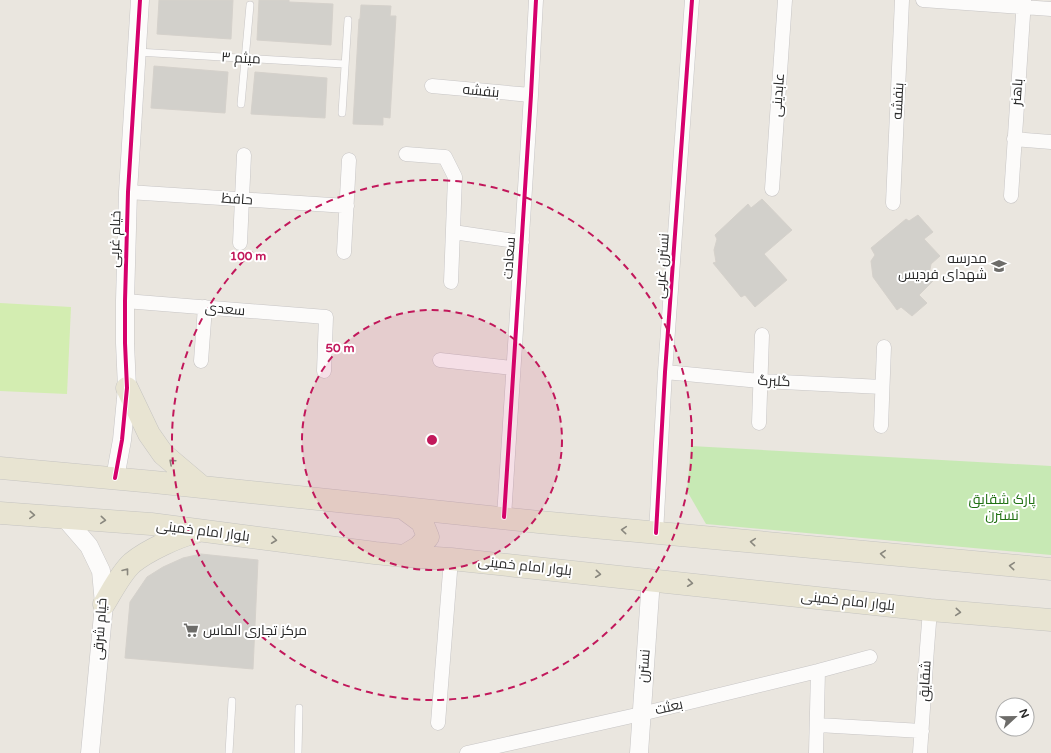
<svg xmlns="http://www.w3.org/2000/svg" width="1051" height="753" font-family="'Varela Round',Cairo,sans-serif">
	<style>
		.green { fill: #c7e9b4 }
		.pitch { fill: #d3edb1 }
		.building { fill: #d2d0cb; stroke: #d5d1cb }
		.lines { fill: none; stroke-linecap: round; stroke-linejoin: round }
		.service-casing { stroke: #c7c5c5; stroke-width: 8 }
		.minor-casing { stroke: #c7c5c5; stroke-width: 15 }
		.tertiary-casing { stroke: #c7c5c5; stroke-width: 19 }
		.primary-casing { stroke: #c5c4c1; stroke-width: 23 }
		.service { stroke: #fcfbfa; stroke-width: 7 }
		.minor { stroke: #fcfbfa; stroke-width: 14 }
		.tertiary { stroke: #fcfbfa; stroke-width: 18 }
		.primary { stroke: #e8e4d2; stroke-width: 22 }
		.cycleway-casing { stroke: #fff; stroke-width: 6 }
		.cycleway { stroke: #d6006c; stroke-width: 4 }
		.oneway { stroke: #89877e }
		.ring { fill: none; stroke: #c2185b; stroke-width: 2; stroke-dasharray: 7 5 }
		.labels { text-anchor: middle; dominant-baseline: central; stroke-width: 4; stroke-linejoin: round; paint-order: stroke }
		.street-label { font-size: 14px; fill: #2a2a2a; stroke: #fff }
		.poi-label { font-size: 14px; fill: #2a2a2a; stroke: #fff; text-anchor: end }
		.park-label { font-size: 14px; fill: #207012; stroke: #fff }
		.centre { fill: #c2185b; stroke: #fff; stroke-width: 2 }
		.ring-label { font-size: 12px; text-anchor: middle; font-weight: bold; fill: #c2185b; stroke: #fff; stroke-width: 4; stroke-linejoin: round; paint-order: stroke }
	</style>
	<rect width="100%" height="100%" fill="#eae6df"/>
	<path class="green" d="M691,446l360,20v89l-345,-31 -19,-33z"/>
	<path class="pitch" d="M0,303l71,4 -4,87 -67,-3z"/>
	<path class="building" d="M159,0h74l-2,39 -74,-5z
		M259,0h30v2l44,2 -2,41 -74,-5z
		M361,5l30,1 -1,10h6l-6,102 -7,-1v8l-30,-1 6,-105h1z
		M154,66l74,6 -3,41 -74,-5z
		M255,72l72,6 -2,40 -74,-4z
		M762,199l30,31 -28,24 23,26 -32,27 -10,-12 -4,2 -28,-34 3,-1 -2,-12 3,-11 -2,-4 33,-31 3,4z
		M918,215l15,17 -9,7 16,17 -9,8 -2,11 4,6 -14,14 8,8 -15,13 -11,-9 -4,3 -24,-33 -2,-16 4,-6 -4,-7 35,-29 3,2z
		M201,554l57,6 -5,109 -128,-11 5,-56 17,-25 16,-10 20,-9z"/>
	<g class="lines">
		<g class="service-casing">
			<path id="service" d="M137,52l207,12
				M241,104l9,-99
				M342,113l6,-93
				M229,753l3,-52
				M298,753l1,-45"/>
		</g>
		<g class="minor-casing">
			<path id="minor" d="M923,0l128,9
				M432,86l99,9
				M1014,139l37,3
				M406,154l39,3 10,20 -4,105
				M772,189l13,-189
				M128,192l219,14
				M1011,196l13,-196
				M893,203l9,-203
				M453,232l69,10
				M240,243l4,-88
				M344,252l5,-92
				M125,301l201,16 -2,54
				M440,360l73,8
				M201,361l4,-54
				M665,372l95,9 122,6
				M759,423l3,-88
				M881,426l3,-79
				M504,517l27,-422 5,-95
				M656,533l9,-161 27,-372
				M438,723l13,-164
				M818,725l104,6
				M467,753l174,-39 177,-43 52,-14
				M816,753l2,-82
				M920,753l7,-105 3,-38"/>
		</g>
		<g class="tertiary-casing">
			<path id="tertiary" d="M115,478l7,-38 5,-52 -2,-45v-42l3,-109 12,-192
				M64,517l25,29 12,25 3,33 -14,149
				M639,753l12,-174"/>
		</g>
		<g class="primary-casing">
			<path id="primary" d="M127,388l22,46 14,20 39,33
				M0,468l154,14 385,40 512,47
				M403,508l19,14 6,15 -9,10 -15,9
				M0,513l151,11 224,29 29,3 47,3 479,51 121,10
				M104,604c8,-13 17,-31 28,-41 16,-13 45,-26 64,-31"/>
		</g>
		<use href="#service" class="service"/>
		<use href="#minor" class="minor"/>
		<use href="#tertiary" class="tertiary"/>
		<use href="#primary" class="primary"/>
		<g class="cycleway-casing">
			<path id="cycleway" d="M115,478l7,-38 5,-52 -2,-45v-42l3,-109 12,-192
				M504,517l27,-422 5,-95
				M656,533l9,-161 27,-372"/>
		</g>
		<use href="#cycleway" class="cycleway"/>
	</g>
	<defs><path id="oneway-chevron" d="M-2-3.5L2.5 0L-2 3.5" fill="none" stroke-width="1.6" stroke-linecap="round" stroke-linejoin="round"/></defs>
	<g class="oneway">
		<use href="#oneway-chevron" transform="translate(172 462) rotate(-138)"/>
		<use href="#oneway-chevron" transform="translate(32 515) rotate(4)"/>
		<use href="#oneway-chevron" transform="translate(103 520) rotate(5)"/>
		<use href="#oneway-chevron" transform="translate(624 530) rotate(-175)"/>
		<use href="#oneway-chevron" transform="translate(274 540) rotate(7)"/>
		<use href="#oneway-chevron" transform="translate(753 542) rotate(-175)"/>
		<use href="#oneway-chevron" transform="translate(883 554) rotate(-175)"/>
		<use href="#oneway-chevron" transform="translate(1012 566) rotate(-175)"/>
		<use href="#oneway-chevron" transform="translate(126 571) rotate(-52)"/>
		<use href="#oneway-chevron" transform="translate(598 574) rotate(6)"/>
		<use href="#oneway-chevron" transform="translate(690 583) rotate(6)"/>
		<use href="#oneway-chevron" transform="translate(958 612) rotate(5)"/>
	</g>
	<circle cx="432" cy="440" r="130" fill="#c2185b" fill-opacity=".12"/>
	<g class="ring">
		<circle cx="432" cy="440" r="130"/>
		<circle cx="432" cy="440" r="260"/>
	</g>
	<defs>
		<g id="school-bare" transform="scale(1.2)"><path d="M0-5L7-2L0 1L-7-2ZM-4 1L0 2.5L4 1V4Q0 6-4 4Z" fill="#6d6c69" stroke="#fff" stroke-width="2.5" paint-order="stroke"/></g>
		<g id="supermarket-bare" transform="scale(1.2)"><path d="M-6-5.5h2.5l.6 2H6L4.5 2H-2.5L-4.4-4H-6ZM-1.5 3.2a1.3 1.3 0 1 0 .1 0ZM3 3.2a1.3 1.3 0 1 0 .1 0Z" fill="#6d6c69" stroke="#fff" stroke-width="2.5" paint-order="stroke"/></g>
	</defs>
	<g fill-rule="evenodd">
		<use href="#school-bare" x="999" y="266"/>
		<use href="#supermarket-bare" x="191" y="630"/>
	</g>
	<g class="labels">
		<g class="street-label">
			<text transform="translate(241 58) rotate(3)">میثم ۳</text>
			<text transform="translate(481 91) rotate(5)">بنفشه</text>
			<text transform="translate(1017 92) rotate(-86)">باهنر</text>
			<text transform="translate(778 95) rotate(-86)">عابدینی</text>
			<text transform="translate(898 101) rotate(-87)">بنفشه</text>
			<text transform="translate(237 199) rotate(4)">حافظ</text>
			<text transform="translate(115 239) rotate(-88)">خیام غربی</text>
			<text transform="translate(509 258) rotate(-86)">سعادت</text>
			<text transform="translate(662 266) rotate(-86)">نسترن غربی</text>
			<text transform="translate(225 309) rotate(5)">سعدی</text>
			<text transform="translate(774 381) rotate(3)">گلبرگ</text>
			<text transform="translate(203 531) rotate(7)">بلوار امام خمینی</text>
			<text transform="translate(525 566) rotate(6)">بلوار امام خمینی</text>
			<text transform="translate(848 601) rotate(6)">بلوار امام خمینی</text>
			<text transform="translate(100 629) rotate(-86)">خیام شرقی</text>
			<text transform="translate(644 666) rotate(-86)">نسترن</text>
			<text transform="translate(925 681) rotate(-87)">شقایق</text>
			<text transform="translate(669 707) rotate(-13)">بعثت</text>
		</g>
		<g class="poi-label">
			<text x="987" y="258">مدرسه<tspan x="987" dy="16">شهدای فردیس</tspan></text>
			<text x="203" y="630" text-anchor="start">مرکز تجاری الماس</text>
		</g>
		<g class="park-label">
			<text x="1002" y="499">پارک شقایق<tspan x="1002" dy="16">نسترن</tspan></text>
		</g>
	</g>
	<circle cx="432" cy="440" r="6" class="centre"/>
	<g class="ring-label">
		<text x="248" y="260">100 m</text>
		<text x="340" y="352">50 m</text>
	</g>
	<g transform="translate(1015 717) rotate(68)"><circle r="19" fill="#ffffff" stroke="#aaaaaa"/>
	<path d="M0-3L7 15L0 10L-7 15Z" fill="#6d6c69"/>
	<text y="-6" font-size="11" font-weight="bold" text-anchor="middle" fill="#2a2a2a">N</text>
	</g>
</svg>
